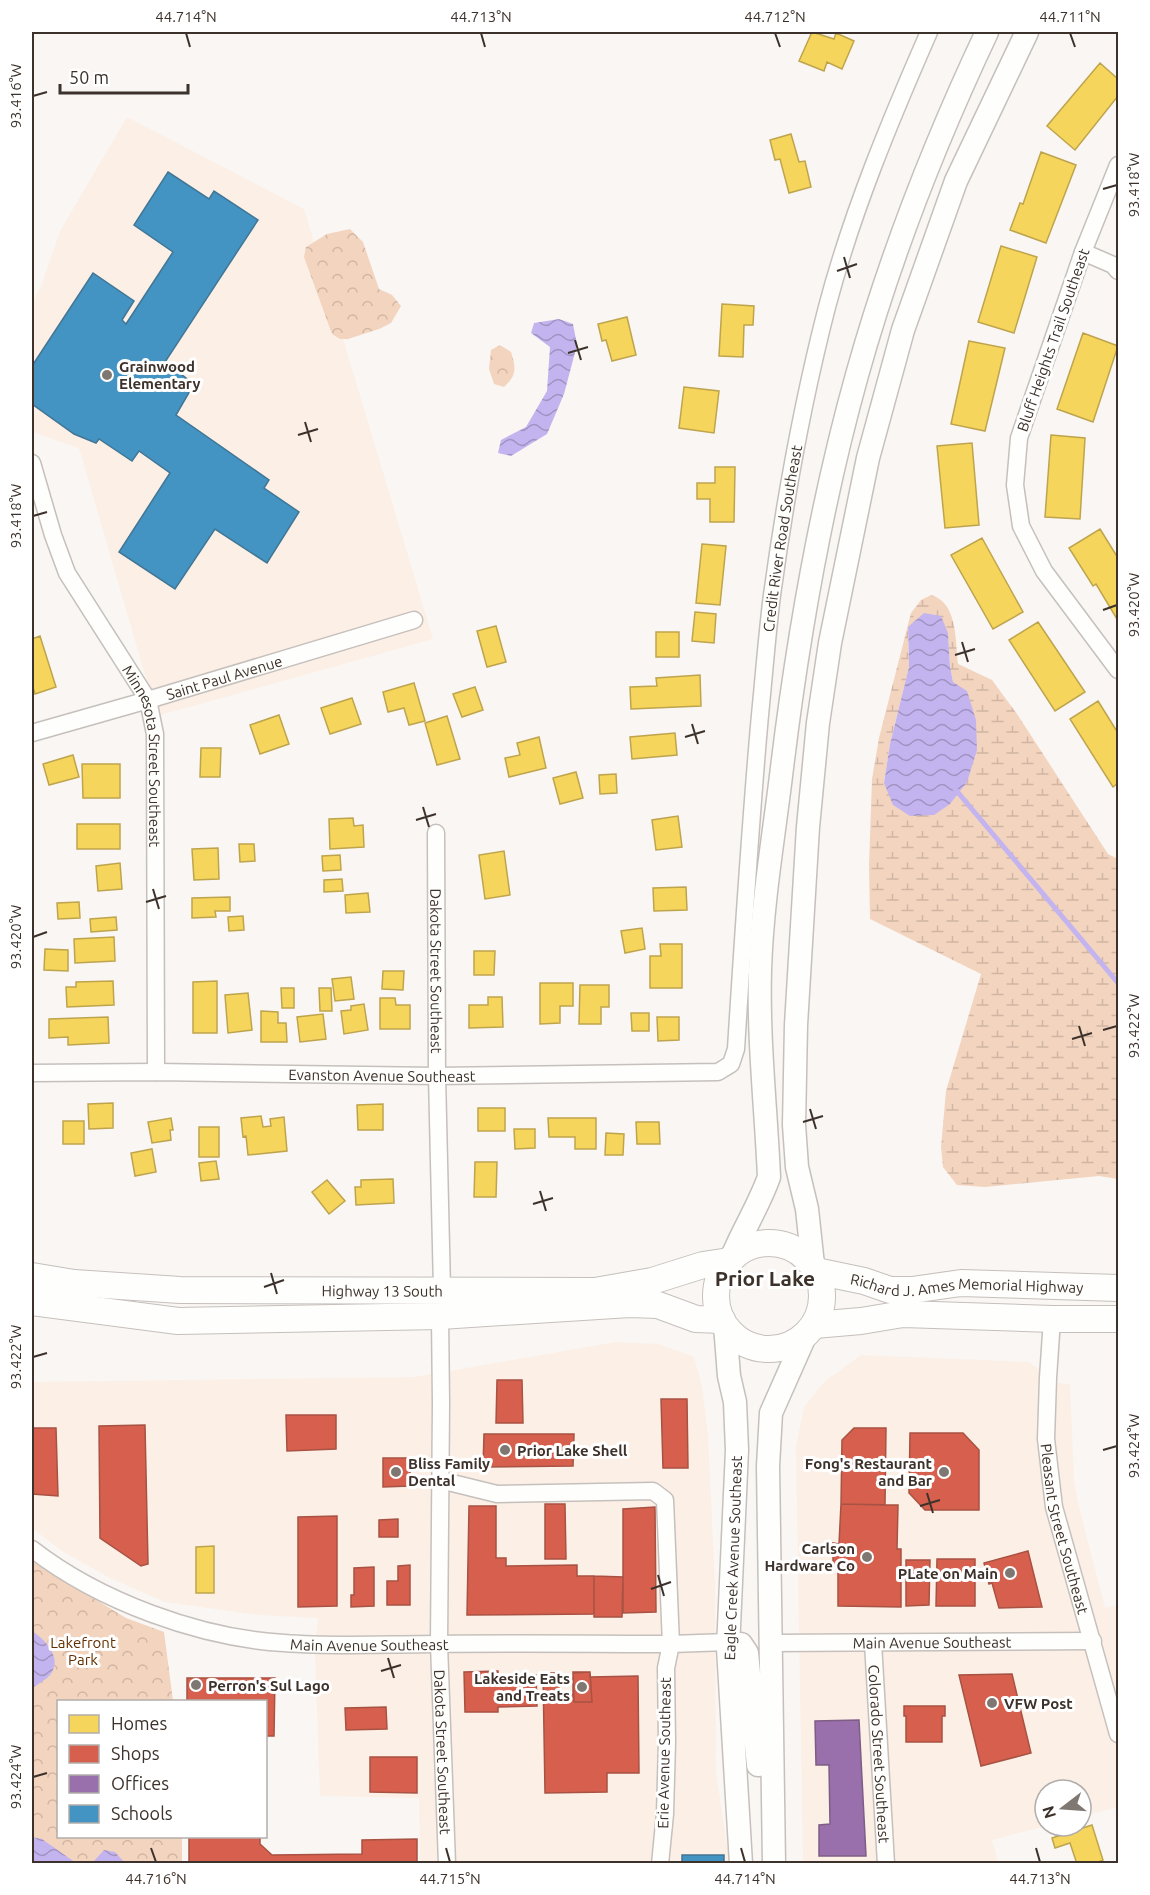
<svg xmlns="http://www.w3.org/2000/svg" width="1150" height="1895" font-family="Ubuntu,sans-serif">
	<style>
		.built { fill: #fcefe6 }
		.wetland { fill: url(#wetland-marsh); fill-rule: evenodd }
		.park { fill: url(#park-crowns) }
		.water { fill: url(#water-waves) }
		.homes { fill: #f6d55c; stroke: #bea44d; stroke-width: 1.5 }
		.shops { fill: #d6604d; stroke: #a85243; stroke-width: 1.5 }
		.offices { fill: #9970ab; stroke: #7d5d85; stroke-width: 1.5 }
		.schools { fill: #4393c3; stroke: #417695; stroke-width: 1.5 }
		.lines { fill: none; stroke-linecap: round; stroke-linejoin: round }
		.stream { stroke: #c3b4ef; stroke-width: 5 }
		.street-casing { stroke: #c6c0bc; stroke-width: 19 }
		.secondary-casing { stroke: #c6c0bc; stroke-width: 25 }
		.primary-casing { stroke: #c6c0bc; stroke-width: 28 }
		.street { stroke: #fefefd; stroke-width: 16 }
		.secondary { stroke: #fefefd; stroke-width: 22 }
		.primary { stroke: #fefefd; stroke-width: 26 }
		.ticks { fill: none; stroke: #3d322b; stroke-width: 2 }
		.poi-dot { fill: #7f7771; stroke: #fff; stroke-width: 2 }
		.labels { text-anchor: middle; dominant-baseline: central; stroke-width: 6; stroke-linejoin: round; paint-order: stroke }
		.street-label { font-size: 15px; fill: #3d322b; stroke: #fff }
		.poi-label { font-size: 15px; font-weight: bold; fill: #3d322b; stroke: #fff; text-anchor: start }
		.park-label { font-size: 15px; fill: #632f00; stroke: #fff }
		.district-label { font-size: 21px; font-weight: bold; fill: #3d322b; stroke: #fff }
		.neatline { fill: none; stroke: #3d322b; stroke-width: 2 }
		.ticks-label { font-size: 15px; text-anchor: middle; fill: #3d322b }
	</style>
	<defs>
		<pattern id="wetland-marsh" width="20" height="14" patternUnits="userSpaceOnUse" patternTransform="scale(1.5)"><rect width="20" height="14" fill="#f3d4bf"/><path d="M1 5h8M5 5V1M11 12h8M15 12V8" fill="none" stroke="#d1b6a4"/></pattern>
		<pattern id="park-crowns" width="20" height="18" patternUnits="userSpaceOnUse" patternTransform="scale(1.5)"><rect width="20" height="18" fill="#f3d4bf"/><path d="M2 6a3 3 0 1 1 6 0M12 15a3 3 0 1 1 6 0" fill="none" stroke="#d1b6a4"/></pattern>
		<pattern id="water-waves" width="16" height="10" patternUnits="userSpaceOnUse" patternTransform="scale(1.5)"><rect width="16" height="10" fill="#c3b4ef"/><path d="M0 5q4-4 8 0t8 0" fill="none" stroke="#a093c2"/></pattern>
	</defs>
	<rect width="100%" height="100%" fill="#f9f6f3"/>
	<path class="built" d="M127,117l177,92 129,430 -276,77 -78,-268 -47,-16v-128l10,-20 18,-53z
		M616,1342l43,2 35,13 8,29 6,49 7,150 1,187 12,81v10h-308l-1,-65 -99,-2 -5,-144 3,-34 -60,-3 -93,-13 -55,-24 -48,-27 -30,-23v-146l383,-5z
		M861,1355l168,7 27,21 14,1 4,97 5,26 26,101 13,-3v202l-37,10v-27h-36l1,36 -54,14 6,23 -195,1 -7,-418 8,-39 20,-25z"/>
	<path class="wetland" d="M931,595c27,8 24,45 27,69l34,16 25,34 91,140 10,5v320l-19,-3 -114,11 -28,-2 -14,-18 -2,-20 5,-56 35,-117 -111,-55 -1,-53 3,-87 7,-41 32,-125 10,-13zM908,627l40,6 2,33 3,16 -69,101 6,-39 19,-77z"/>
	<path class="park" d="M350,229l13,13 16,47 13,6 9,11 -10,17 -12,6 -31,10h-8l-8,-5 -28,-77 2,-10 21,-13z
		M500,345l11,7c5,16 6,23 -7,35l-10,-3 -5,-15 2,-19z
		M32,1561l94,57 38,14 9,69 -115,1v134l124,1v26h-150z"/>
	<path class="water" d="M559,319l14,5 4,21 -13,49 -17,40 -36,22 -13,-3 3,-13 25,-13 21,-36 3,-44 -19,-14 3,-10z
		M924,613l17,3 7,17 2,33 3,16 14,9 9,29 1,30 -10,32 -17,22 -16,11 -24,1 -17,-11 -9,-22 6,-39 19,-77 -1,-40z
		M32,1631c11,7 28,23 21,39 -3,8 -15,14 -21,18z
		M32,1837l10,2 34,24h-44z
		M104,1850l11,2 10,11h-38l7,-2z"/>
	<path class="homes" d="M812,32l22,7 2,-6 18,8 -12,28 -15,-7 -3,9 -25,-10z
		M1100,63l18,16v17l-43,54 -28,-24z
		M791,134l8,28 6,-1 6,26 -22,6 -9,-34 -5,1 -5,-20z
		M1041,152l35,13 -30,78 -36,-13 10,-27 3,1z
		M1001,246l36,11 -23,76 -36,-11z
		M722,304l32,2 -1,19h-9l-1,32 -24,-1z
		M627,317l9,38 -24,6 -6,-21 -4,1 -4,-17z
		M1083,333l35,13 -25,76 -36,-13z
		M969,341l36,7 -20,83 -34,-7z
		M684,387l35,4 -5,42 -35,-5z
		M1051,435l34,3 -5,81 -35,-2z
		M972,443l7,82 -34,3 -8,-82z
		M715,467h20l-1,55h-24v-23h-13v-16h18z
		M1100,529l18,29 -1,61 -21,-35 -3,2 -24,-38z
		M982,538l41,74 -30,17 -42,-74z
		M702,544l24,2 -6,59 -24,-2z
		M695,612l21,2 -2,29 -22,-2z
		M1038,622l47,70 -30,19 -46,-71z
		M496,626l10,36 -19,5 -10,-36z
		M656,632h23v25h-23z
		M40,636l16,51 -21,7 -3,-10v-45z
		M700,675l1,31 -70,3 -1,-22 27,-1 -1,-8z
		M414,683l11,38 -16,4 -5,-17 -16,4 -5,-20z
		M475,687l8,23 -21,7 -9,-23z
		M352,698l9,26 -31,10 -9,-26z
		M1098,701l20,32v50l-5,4 -43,-68z
		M279,715l10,29 -29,10 -10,-29z
		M447,716l13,43 -23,6 -12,-42z
		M675,733l2,22 -45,4 -2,-22z
		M539,737l7,31 -37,9 -4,-19 15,-3 -3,-12z
		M201,748h20l-1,29h-20z
		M73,755l6,22 -30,8 -6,-21z
		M82,764h38v34h-37z
		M576,772l7,26 -23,6 -7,-26z
		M616,774l1,19 -17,1 -1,-19z
		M678,816l4,31 -26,3 -4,-30z
		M353,818l1,8 9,-1 1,22 -34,2 -1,-30z
		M77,824h43v25h-43z
		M239,844h15l1,17 -15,1z
		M218,848l1,31 -25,1 -2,-31z
		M504,851l6,44 -25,4 -6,-44z
		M340,855l1,15 -18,1 -1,-15z
		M120,863l2,26 -24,2 -2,-25z
		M342,879l1,12 -19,1v-12z
		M686,887l1,23 -33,1 -1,-23z
		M368,893l2,19 -24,1 -1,-18z
		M230,897v14h-15l1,6 -24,1v-20z
		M79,902l1,16 -22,1 -1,-16z
		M243,916l1,14 -15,1 -1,-14z
		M116,917l1,13 -26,2 -1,-13z
		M642,928l3,21 -20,4 -4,-22z
		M114,937l1,24 -40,2 -1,-24z
		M660,944h22v44h-32v-32h11z
		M45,949l23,1v21l-24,-1z
		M474,951h21l-1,24h-20z
		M383,971h21l-1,19 -21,-1z
		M351,977l3,22 -19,2 -3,-22z
		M113,981l1,24 -47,2 -1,-20h10v-5z
		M217,981v52h-24v-51z
		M540,983h33v23h-13v17l-20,1z
		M580,985h29v22h-8v17h-22z
		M281,988h13v20h-12z
		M319,988h12l1,23h-12z
		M248,993l4,37 -24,3 -3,-38z
		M488,997h14l1,30 -34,1v-23h19z
		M380,998h15l1,7h14v24h-30z
		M364,1004l4,26 -24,4 -3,-23 10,-1v-4z
		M261,1011l17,1v11h8l1,19h-26z
		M631,1013h18v18h-17z
		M323,1014l3,25 -26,3 -3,-25z
		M108,1017l1,26 -41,2v-8l-19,1v-19z
		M657,1017h22v23l-21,1z
		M113,1103v25l-24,1 -1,-25z
		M383,1104v26h-25l-1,-25z
		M478,1108h27v23h-27z
		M261,1116l2,11 8,-1 -1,-7 14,-2 3,34 -39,4 -2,-19 -3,1 -2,-19z
		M171,1118l2,12h-3l1,10 -19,3 -4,-21z
		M548,1118h48v31h-21v-12h-26z
		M63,1121h21v23h-21z
		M636,1122h23l1,22h-23z
		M199,1127h20v30h-20z
		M514,1129h21v19l-20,1z
		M606,1133l18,1 -1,21h-18z
		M152,1149l4,23 -21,4 -4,-23z
		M216,1161l3,18 -18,2 -2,-18z
		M475,1162h22l-1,35h-22z
		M393,1179l1,24 -38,2 -1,-18h6v-7z
		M327,1180l18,21 -16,13 -17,-22z
		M214,1546v47h-18v-46z
		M1092,1825l11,35 -9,4h-17l-7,-21 -15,5 -3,-10z"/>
	<path class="shops" d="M497,1380h25l1,43h-27z
		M661,1399h26l1,69h-25z
		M286,1415h50v34l-49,2z
		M145,1425l3,139 -7,2 -41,-28 -1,-112z
		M32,1428h24l2,68 -26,-2z
		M854,1428h32l-1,77 -44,-1 1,-64z
		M910,1433h53l16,17v60h-54l-16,-17z
		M484,1434h90l-1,32 -90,1z
		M383,1458h27v28l-27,1z
		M545,1504h20l1,55h-21z
		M841,1504l57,1 -1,44h4v58l-63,-1v-40l-5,-1v-22l6,1z
		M469,1506h27v52h10v8l71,-1v11h17v38l-127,1z
		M655,1507l1,105 -33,1v-104z
		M337,1516v90l-39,1v-90z
		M398,1519v18h-19v-17z
		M1028,1551l14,56 -43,1 -7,-25 -3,1 -5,-21z
		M937,1559h38v47h-39z
		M906,1560h24l-1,45 -23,1z
		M410,1565v40h-23v-24h11v-15z
		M374,1567v39l-23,1v-12h3v-27z
		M594,1576l29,1 -1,40h-28z
		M498,1671v5l38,-1 1,31 -39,1v5h-33l-1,-40z
		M573,1672h17v5l48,-1 1,97h-32v19l-62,1 -2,-120h16v22l14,-1z
		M590,1672l2,30h-18l-1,-29z
		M1012,1674l19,79 -50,13 -22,-91z
		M187,1678h88l-1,58h-8v-34h-79z
		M904,1706h41v10h-3v26h-36v-26h-2z
		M386,1707l1,22 -41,1 -1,-22z
		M370,1757h47v36l-47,-1z
		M189,1836h71v8l12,11 90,-1v-14l55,-1v25h-228z"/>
	<path class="offices" d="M859,1720l7,136h-47v-31l11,-1 -1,-59h-13l-1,-44z"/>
	<path class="schools" d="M168,172l41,27 5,-8 44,29 -93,142 29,22 -18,31 93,65 -5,8 35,24 -32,51 -52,-34 -40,60 -56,-37 51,-79 -31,-22 -7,10 -33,-22 -3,4 -22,-9 -42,-30v-38l61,-93 41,28 -12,19 4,4 47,-72 -39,-27z
		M682,1855h42v9h-42z"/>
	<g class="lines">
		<path class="stream" d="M955,789l163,194"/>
		<g class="street-casing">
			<g id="street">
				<path d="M1118,165l-35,87 -64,186 -4,47 6,41 23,45 74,99"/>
				<path d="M1083,252l30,13 5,6"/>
				<path id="s1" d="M32,463l21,72 14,38 81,127 7,34 1,338"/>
				<path id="s2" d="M32,733l116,-33 266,-80"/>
				<path id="s3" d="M436,833l1,243 5,213"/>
				<path id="s4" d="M32,1073l124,-1 281,4 281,-4 13,-8 5,-15c7,-111 14,-223 24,-334 4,-40 7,-80 12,-120 13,-95 31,-195 55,-288 25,-95 63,-186 102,-275"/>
				<path id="s5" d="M440,1316l1,88 -2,240 8,220"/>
				<path id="s6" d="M1052,1319l-4,59 -2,61 8,68 64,227"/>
				<path d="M440,1480l57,14 156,-3 12,9 6,144 -5,24 1,74 -2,72 -5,50"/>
				<path id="s7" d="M32,1549c67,52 167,89 252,94 51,4 103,1 155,1 77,-1 154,0 232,0l57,-2"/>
				<path id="s8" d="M770,1643l323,-2"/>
				<path id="s9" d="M873,1643l13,221"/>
			</g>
		</g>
		<g class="secondary-casing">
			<path id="secondary" d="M732,1257c11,-27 27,-52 37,-80 -3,-68 -11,-138 -9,-207 2,-65 13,-129 21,-194 16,-134 40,-272 76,-401 33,-118 78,-233 130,-343
				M813,1265l-6,-56 -10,-42 -3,-42 2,-100 12,-198 10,-104 12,-80 38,-185 35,-128 53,-149 71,-149
				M725,1325l4,51 6,26 2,48 -9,198 13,216
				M728,1642l13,2 6,9 11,112
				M774,1864l-6,-398 3,-53 35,-79"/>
		</g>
		<g class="primary-casing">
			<g id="primary">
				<circle cx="769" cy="1296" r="53"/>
				<path id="s10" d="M816,1271l48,10 26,9h22l49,-7 157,5"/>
				<path id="s11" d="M32,1276l42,7 106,7 415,1 57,-10 51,-16 26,-4"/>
				<path d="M32,1302l146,19 262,-5 190,-12 28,1 38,14 26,1"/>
				<path d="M814,1325l47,-4 42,-7 149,5h66"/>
			</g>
		</g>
		<use href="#street" class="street"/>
		<use href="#secondary" class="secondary"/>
		<use href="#primary" class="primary"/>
	</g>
	<path class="ticks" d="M186,33l4,14M481,33l4,14M775,33l5,14M1070,33l5,14M33,96l14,-4M1103,189l14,-4M844,257l6,21M837,271l20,-7M575,340l6,20M568,353l20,-6M305,422l6,20M298,435l20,-6M33,516l14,-4M1103,610l14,-5M962,642l6,20M955,655l20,-6M692,724l6,20M685,737l20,-6M423,807l6,20M416,820l20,-6M153,889l6,20M146,902l20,-6M33,937l14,-5M1079,1026l6,20M1103,1030l14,-4M1072,1039l20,-6M810,1109l6,20M803,1122l20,-6M540,1191l6,20M533,1204l20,-6M271,1273l6,21M264,1287l20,-7M33,1357l14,-4M1103,1450l14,-4M927,1493l6,20M920,1506l20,-6M658,1575l6,21M651,1589l20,-7M388,1658l6,20M381,1671l20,-6M33,1777l14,-4M151,1848l5,14M446,1848l4,14M741,1848l4,14M1036,1848l4,14"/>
	<g class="poi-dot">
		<circle cx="107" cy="375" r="6"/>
		<circle cx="505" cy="1450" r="6"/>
		<circle cx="396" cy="1472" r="6"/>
		<circle cx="944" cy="1472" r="6"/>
		<circle cx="867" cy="1557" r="6"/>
		<circle cx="1010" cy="1573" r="6"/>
		<circle cx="196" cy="1685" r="6"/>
		<circle cx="582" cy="1687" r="6"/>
		<circle cx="992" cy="1703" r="6"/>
	</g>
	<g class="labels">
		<g class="street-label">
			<text transform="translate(1053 340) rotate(-71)">Bluff Heights Trail Southeast</text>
			<text stroke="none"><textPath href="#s4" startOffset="1230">Credit River Road Southeast</textPath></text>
			<text stroke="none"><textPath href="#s2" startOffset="200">Saint Paul Avenue</textPath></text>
			<text stroke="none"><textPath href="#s1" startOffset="320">Minnesota Street Southeast</textPath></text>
			<text stroke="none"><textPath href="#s3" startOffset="138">Dakota Street Southeast</textPath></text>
			<text stroke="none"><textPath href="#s4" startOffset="350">Evanston Avenue Southeast</textPath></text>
			<text stroke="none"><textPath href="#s10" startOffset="153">Richard J. Ames Memorial Highway</textPath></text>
			<text stroke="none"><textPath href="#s11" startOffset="351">Highway 13 South</textPath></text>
			<text stroke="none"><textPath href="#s6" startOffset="212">Pleasant Street Southeast</textPath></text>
			<text transform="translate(733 1558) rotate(-88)">Eagle Creek Avenue Southeast</text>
			<text stroke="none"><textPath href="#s8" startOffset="162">Main Avenue Southeast</textPath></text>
			<text stroke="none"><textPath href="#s7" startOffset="358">Main Avenue Southeast</textPath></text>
			<text stroke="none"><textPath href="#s5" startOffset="436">Dakota Street Southeast</textPath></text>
			<text transform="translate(664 1753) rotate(-89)">Erie Avenue Southeast</text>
			<text stroke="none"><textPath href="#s9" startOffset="111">Colorado Street Southeast</textPath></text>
		</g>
		<g class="poi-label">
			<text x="119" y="366">Grainwood<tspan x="119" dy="17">Elementary</tspan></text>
			<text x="517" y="1450">Prior Lake Shell</text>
			<text x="408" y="1463">Bliss Family<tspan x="408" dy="17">Dental</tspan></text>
			<text x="932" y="1463" text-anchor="end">Fong's Restaurant<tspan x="932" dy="17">and Bar</tspan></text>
			<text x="855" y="1548" text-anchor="end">Carlson<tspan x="855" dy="17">Hardware Co</tspan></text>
			<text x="998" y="1573" text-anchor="end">PLate on Main</text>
			<text x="570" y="1678" text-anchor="end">Lakeside Eats<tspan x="570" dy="17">and Treats</tspan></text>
			<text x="208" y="1685">Perron's Sul Lago</text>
			<text x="1004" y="1703">VFW Post</text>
		</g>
		<g class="park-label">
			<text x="83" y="1642">Lakefront<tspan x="83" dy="17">Park</tspan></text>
		</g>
		<g class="district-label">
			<text x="765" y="1278">Prior Lake</text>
		</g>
	</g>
	<rect width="1150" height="1895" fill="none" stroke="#ffffff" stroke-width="66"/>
	<rect x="57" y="1700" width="210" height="138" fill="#ffffff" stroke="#b1adaa" stroke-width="1.5"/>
	<rect x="69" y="1715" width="30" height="18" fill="#f6d55c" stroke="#b1adaa" stroke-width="1.5"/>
	<text x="111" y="1730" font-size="18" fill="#3d322b">Homes</text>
	<rect x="69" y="1745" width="30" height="18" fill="#d6604d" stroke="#b1adaa" stroke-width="1.5"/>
	<text x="111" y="1760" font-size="18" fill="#3d322b">Shops</text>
	<rect x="69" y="1775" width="30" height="18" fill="#9970ab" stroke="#b1adaa" stroke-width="1.5"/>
	<text x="111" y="1790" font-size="18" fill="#3d322b">Offices</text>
	<rect x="69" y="1805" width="30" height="18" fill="#4393c3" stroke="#b1adaa" stroke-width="1.5"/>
	<text x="111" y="1820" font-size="18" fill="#3d322b">Schools</text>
	<g transform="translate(1063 1808) rotate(253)"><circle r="28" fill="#ffffff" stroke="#b1adaa" stroke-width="1.5"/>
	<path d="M0-4.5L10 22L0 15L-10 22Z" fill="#7f7771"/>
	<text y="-9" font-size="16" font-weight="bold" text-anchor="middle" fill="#3d322b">N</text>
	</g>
	<path d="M60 84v9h128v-9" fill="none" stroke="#3d322b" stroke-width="3"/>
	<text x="69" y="84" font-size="18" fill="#3d322b" stroke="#ffffff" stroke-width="4.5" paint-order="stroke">50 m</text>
	<rect x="33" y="33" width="1084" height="1829" class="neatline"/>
	<g class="ticks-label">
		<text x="186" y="22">44.714°N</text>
		<text x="481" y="22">44.713°N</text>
		<text x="775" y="22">44.712°N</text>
		<text x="1070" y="22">44.711°N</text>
		<text transform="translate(16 96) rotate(-90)" y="5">93.416°W</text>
		<text transform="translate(1134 185) rotate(-90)" y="5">93.418°W</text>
		<text transform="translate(16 516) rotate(-90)" y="5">93.418°W</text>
		<text transform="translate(1134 605) rotate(-90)" y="5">93.420°W</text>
		<text transform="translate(16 937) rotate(-90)" y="5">93.420°W</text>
		<text transform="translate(1134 1026) rotate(-90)" y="5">93.422°W</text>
		<text transform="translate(16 1357) rotate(-90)" y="5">93.422°W</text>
		<text transform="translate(1134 1446) rotate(-90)" y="5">93.424°W</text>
		<text transform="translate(16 1777) rotate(-90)" y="5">93.424°W</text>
		<text x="156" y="1884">44.716°N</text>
		<text x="450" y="1884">44.715°N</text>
		<text x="745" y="1884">44.714°N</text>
		<text x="1040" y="1884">44.713°N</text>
	</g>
</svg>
